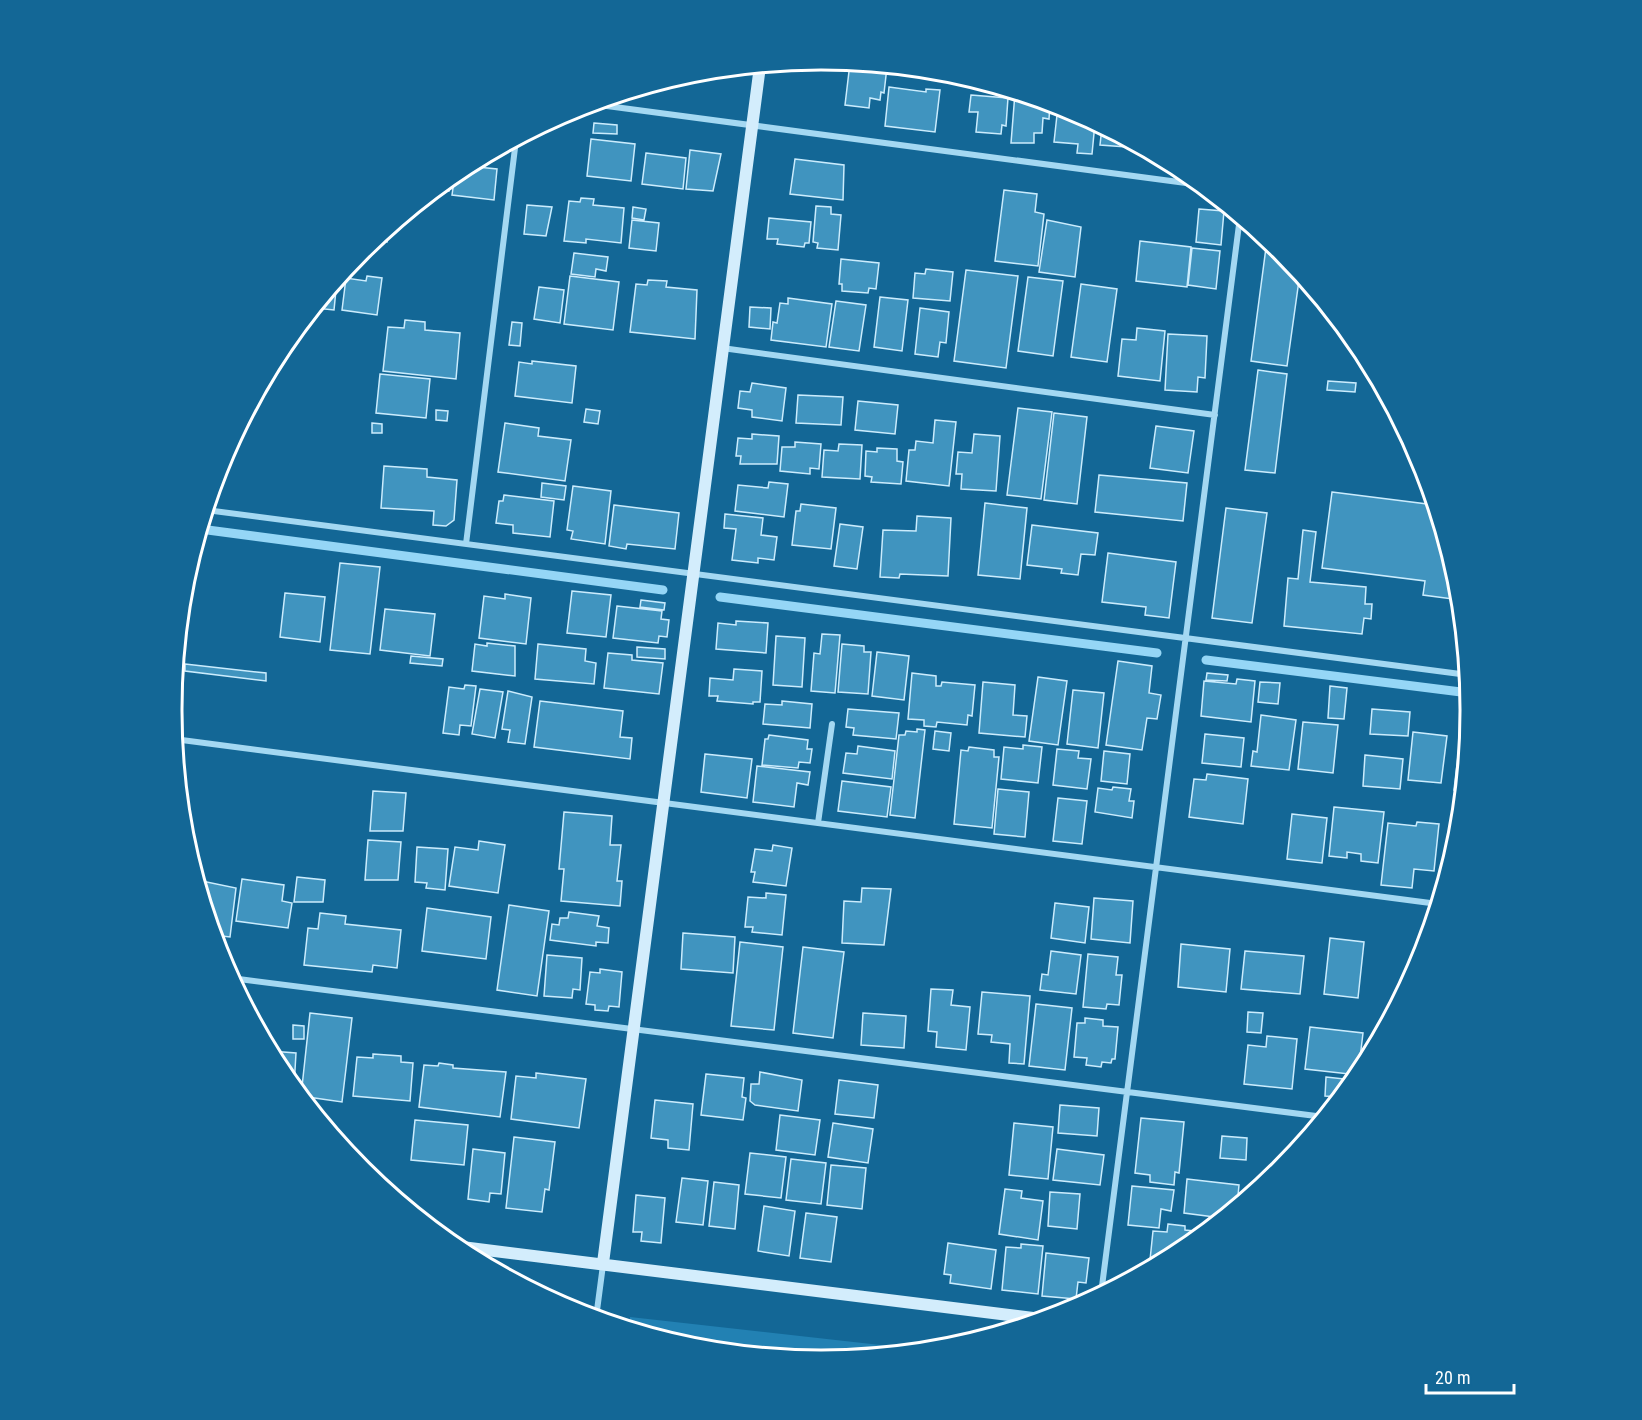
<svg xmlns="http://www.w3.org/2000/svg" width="1642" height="1420" font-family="'Roboto Condensed',sans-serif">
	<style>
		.green { fill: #2281b3 }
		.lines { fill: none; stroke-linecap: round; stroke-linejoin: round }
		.stream { stroke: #95d6f6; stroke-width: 9 }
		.building { fill: #4094bf; stroke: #cbecfd; stroke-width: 1.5 }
		.street { stroke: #a4d8f2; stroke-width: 6 }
		.secondary { stroke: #d3edfc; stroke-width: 12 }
		.rim { fill: none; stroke: #fff; stroke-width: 3 }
	</style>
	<rect width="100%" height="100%" fill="#136796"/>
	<path class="green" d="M630,1317l295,33 -104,10 -127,-13 -65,-19z"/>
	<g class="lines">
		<path class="stream" d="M200,529l463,61
			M720,597l437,56
			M1206,660l263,33"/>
	</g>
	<path class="building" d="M850,63l37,4 -3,26 -3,-1 -1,8 -10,-2 -1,10 -24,-3z
		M889,87l37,5v-3l14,1 -5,42 -50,-6z
		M1015,93l35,11 -1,15 -6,-1 -1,15h-8v10h-23z
		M971,95l37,3 -2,28 -4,-1 -1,9 -25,-2 2,-20h-9z
		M1058,106l37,17 -3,31 -15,-1 1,-9 -24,-2z
		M594,123l23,2v9l-24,-1z
		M1102,127l38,20v1l-40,-3z
		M591,139l44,5 -4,37 -44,-5z
		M690,150l31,4 -8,37 -27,-2z
		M646,153l40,5 -3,31 -41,-5z
		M795,159l49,6 -1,35 -53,-6z
		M467,166l30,3 -3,31 -42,-5 3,-21z
		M450,178l-1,13 -14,-1z
		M1004,190l33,4 -2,18 9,2 -6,52 -43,-5z
		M581,198l13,1 -1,6 31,3 -3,35 -35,-4v4l-22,-2 5,-40 11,1z
		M527,205l25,2 -6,29 -22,-2z
		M816,206l15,1v7l10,1 -3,35 -21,-2 1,-5 -5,-1z
		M633,207l13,2 -2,11 -12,-2z
		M1199,209l25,2 -3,34 -25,-3z
		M769,218l42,4 -2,21h-4l-1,4 -27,-3 1,-5h-11z
		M632,220l27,3 -3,28 -27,-3z
		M1047,220l34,7 -6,50 -36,-5z
		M388,228l-1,14 -13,-2z
		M1267,240l14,11 19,22 -13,93 -36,-5z
		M1140,241l51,6 -4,40 -51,-6z
		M1192,248l28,3 -4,38 -28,-4z
		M574,253l34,4 -2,14 -10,-2 -1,8 -24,-3z
		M841,259l38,4 -3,26 -7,-1 -1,5 -26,-2v-7h-3z
		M926,269l27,3 -3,29 -37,-3 2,-25 10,1z
		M966,270l52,6 -12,92 -52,-7z
		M367,276l15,2 -5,37 -35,-5 4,-32 20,3z
		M570,276l49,6 -6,48 -49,-6z
		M1028,277l35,4 -10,75 -35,-5z
		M337,280l-3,30 -20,-2z
		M648,280l19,1 -1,6 31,3 -2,49 -65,-7 6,-48 11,1z
		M1081,284l36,5 -10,73 -36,-5z
		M539,287l25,3 -4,33 -26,-4z
		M880,297l28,3 -6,51 -28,-4z
		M788,298l44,6 -6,43 -55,-7 2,-18 4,1 3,-20 8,1z
		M836,301l30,4 -7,46 -30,-4z
		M750,307l21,1 -1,21 -21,-2z
		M920,308l29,4 -3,31 -6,-1 -2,15 -23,-3z
		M405,320l20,2v8l35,3 -4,46 -73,-8 5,-44 16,1z
		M512,322l10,1 -2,23 -11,-1z
		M1137,328l28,3 -5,50 -42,-5 4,-37 14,1z
		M1168,334l39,2 -2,42 -7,-1 -1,15 -32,-2z
		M532,361l44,5 -4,37 -57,-7 4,-34 13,2z
		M1258,370l29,4 -12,99 -30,-3z
		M380,374l50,5 -4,39 -50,-5z
		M1328,381l28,2 -1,9 -28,-2z
		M752,383l34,5 -4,33 -30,-4v-7l-14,-2 2,-17 10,1z
		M798,395l45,2 -2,28 -45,-2z
		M858,401l40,4 -3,29 -40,-4z
		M1018,408l34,4 -11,87 -34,-4z
		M586,409l14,2 -2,13 -14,-2z
		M436,410l12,1 -1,10 -11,-1z
		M1054,413l33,4 -10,87 -33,-4z
		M935,420l21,2 -7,64 -43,-5 3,-31h6l1,-9 17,2z
		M372,423l10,1v9h-10z
		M505,423l34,5 -1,8 33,4 -6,41 -67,-9z
		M1156,426l38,5 -6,42 -38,-5z
		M752,434l27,2 -2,28h-37l1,-8h-5l2,-18 14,1z
		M974,434l26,2 -4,55 -35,-2 1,-15h-6l2,-22 14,1z
		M795,442l26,2 -2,25 -9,-1v6l-30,-3 2,-24h13z
		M839,444l23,1 -2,34 -38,-2 2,-27 14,1z
		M877,448l20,1v12l6,1 -2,22 -30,-2 1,-5 -7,-1 1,-25 11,1z
		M384,466l43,3v8l30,3 -3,40 -8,6 -13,-1 1,-14 -53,-3z
		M1099,475l88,8 -4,38 -88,-9z
		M769,482l19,2 -4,33 -49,-6 3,-26 30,3z
		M542,483l24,3 -2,14 -23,-3z
		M573,486l38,5 -6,53 -34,-5 2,-8 -6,-1z
		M1332,492l103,13 24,79 1,16 -37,-5 2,-14 -103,-13z
		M504,495l50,6 -4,36 -37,-4v-8l-17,-2 3,-22h4z
		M985,503l42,5 -7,71 -42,-4z
		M801,504l35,4 -5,41 -39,-4 4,-34h4z
		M614,505l65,8 -4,36 -48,-5 -1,5 -17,-3z
		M1226,508l41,5 -15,110 -40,-5z
		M725,514l38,4 -2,17 16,2 -3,23 -16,-2v5l-26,-3 4,-31 -12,-1z
		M917,516l34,2 -3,58 -48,-2 -1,4 -19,-1 3,-47 33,1z
		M840,524l23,3 -6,42 -23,-3z
		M1032,525l66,8 -3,22 -14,-1 -3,21 -17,-2 1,-4 -35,-4z
		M1303,530l13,2 -6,50 56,5 -1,17h7l-1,15 -7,-1 -2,16 -78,-8 4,-48 10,1z
		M1108,553l68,9 -7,56 -24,-3 1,-8 -44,-5z
		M340,563l40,4 -10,87 -40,-4z
		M572,591l39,4 -5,42 -39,-4z
		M285,593l40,4 -5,45 -40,-5z
		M505,594l26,4 -5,46 -47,-6 5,-42 21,3z
		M641,600l24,3 -1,7 -24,-3z
		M617,606l45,5 -1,8 8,1 -2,17 -8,-1 -1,7 -45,-5z
		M385,609l50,5 -5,42 -50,-6z
		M736,621l32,2 -2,30 -50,-4 2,-26 18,2z
		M822,634l18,1 -5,58 -24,-2 3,-38 6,1z
		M776,636l29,2 -3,49 -29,-2z
		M487,643l28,3v30l-43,-5 3,-27 12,2z
		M538,644l48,5 -1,12 11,2 -2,21 -59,-5z
		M842,644l22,2v6h7l-3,42 -30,-2z
		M637,647l28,2v10l-28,-2z
		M877,652l32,4 -5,44 -32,-4z
		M608,653l24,2v5l31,3 -4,31 -55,-6z
		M411,656l32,3 -1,7 -32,-3z
		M1118,661l34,5 -3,27 12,2 -4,24 -10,-1 -5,32 -36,-5z
		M185,664l81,9v8l-81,-10z
		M734,669l28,2 -2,31h-7v2l-36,-3 1,-5h-9l1,-18 23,2z
		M912,673l24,3v10h5l1,-4 33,3 -3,31 -4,-1 -1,10 -30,-3 -1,5 -12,-1v-6l-16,-1z
		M1207,673l21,2 -1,6 -21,-1z
		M1038,677l29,4 -9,64 -29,-4z
		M1237,679l18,2 -4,41 -50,-6 3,-35 32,3z
		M983,682l32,3 -2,30 14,1 -2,21 -46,-4z
		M1260,682l20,1 -2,21 -20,-2z
		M465,685l11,1 -5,40 -11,-1 -1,10 -16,-2 6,-46 15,2z
		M1330,686l17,2 -3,31 -16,-1z
		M480,689l23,3 -8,46 -23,-4z
		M1073,690l31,3 -6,55 -31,-4z
		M508,691l24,6 -7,47 -17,-2 2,-12 -8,-1z
		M540,701l83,10 -3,26 12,1 -2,21 -96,-12z
		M782,701l30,3 -2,24 -47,-4 2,-20 17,1z
		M848,709l51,4 -3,26 -43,-4 1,-7 -8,-1z
		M1372,709l38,3 -2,24 -38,-2z
		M1261,715l35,5 -7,50 -38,-4 2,-15 4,1z
		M1303,722l35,3 -5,48 -35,-4z
		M917,729l8,1 -10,88 -25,-3 9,-80h6l1,-4 11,1z
		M935,731l16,2 -2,18 -16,-2z
		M1413,732l34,4 -6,47 -33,-3z
		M1205,734l39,4 -3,29 -39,-4z
		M769,735l39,5 -1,9h5l-2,14 -11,-1 -1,6 -36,-3 3,-26h3z
		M1023,745l19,2 -4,36 -37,-4 3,-32 19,2z
		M858,746l37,5 -3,28 -49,-6 3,-20 11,1z
		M969,747l25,3v7h5l-7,71 -38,-4 7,-74 7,1z
		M1459,747l8,1 -4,43 -9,-1z
		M1057,749l22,2 -1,7 13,1 -4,30 -34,-4z
		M1104,751l26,3 -3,30 -26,-3z
		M705,754l47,5 -5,39 -46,-6z
		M1365,755l38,4 -3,30 -37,-3z
		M757,766l53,6 -2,13 -11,-2 -3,24 -41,-5z
		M1207,774l41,5 -5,45 -54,-7 5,-38 12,1z
		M842,781l49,6 -4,30 -49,-6z
		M1113,787l18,2 -2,12h5l-2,17 -37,-6 3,-24 14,2z
		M998,789l31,3 -4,45 -31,-3z
		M373,791l33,2 -3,38h-33z
		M1058,798l29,3 -5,43 -29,-3z
		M1334,807l50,5 -6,51 -17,-2v-7l-14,-2v6l-18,-2z
		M564,812l48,4 -2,29h11l-4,36h5l-2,25 -59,-5 3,-32h-5z
		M1292,814l35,4 -5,45 -35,-4z
		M1417,822l22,2 -5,47 -20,-2 -2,19 -31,-3 7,-62 28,3z
		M368,840l33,2 -3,38h-33z
		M479,841l26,4 -7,48 -49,-7 6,-39 23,3z
		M773,845l19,3 -6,38 -33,-4 2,-10h-4l4,-23 17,2z
		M417,847l31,2 -3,41 -19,-2 1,-5 -12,-1z
		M297,877l28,3 -2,22h-29z
		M242,879l42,6 -2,16 10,2 -4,25 -52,-7z
		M197,880l39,8 -6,49 -17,-2z
		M862,888l29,1 -7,56 -42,-2 2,-42 17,1z
		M766,893l20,2 -4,40 -30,-3 1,-5h-8l3,-30 18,1z
		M1094,898l39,3 -3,42 -39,-4z
		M1055,903l34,4 -4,36 -34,-5z
		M509,905l40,6 -12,85 -40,-6z
		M427,908l64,9 -5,42 -64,-8z
		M569,912l30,4 -2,10 12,2 -1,15 -12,-1v4l-46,-6 2,-16 7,1 1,-7h8z
		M320,913l26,3 -1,8 56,6 -4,38 -24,-3 -1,7 -68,-7 4,-37 10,1z
		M683,933l52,4 -2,36 -52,-4z
		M1330,938l34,4 -6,56 -34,-4z
		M740,942l43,5 -9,83 -43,-4z
		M1181,944l49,5 -4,43 -48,-5z
		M803,947l41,5 -11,86 -40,-5z
		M1051,951l30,4 -5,39 -36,-4 2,-16 6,1z
		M1245,951l59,5 -4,38 -59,-5z
		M1088,954l30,3 -2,18h6l-3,30 -12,-1 -1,5 -23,-2z
		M547,955l35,3 -2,32 -7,-1 -1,9 -28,-2z
		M600,969l22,3 -3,35 -10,-1 -1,5 -13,-1v-5l-9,-1 4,-32 10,1z
		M931,989l22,1 -2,15 19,2 -4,43 -30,-3 1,-15 -9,-1z
		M982,992l48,4 -6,68 -15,-1 1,-19 -19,-2 1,-7 -14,-1z
		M1036,1004l36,4 -7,62 -36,-4z
		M1248,1012l15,1 -2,20 -14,-1z
		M310,1013l42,5 -10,84 -41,-6z
		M863,1013l43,3 -2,32 -43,-3z
		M1085,1018l18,2v6l15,1 -3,32h-3l-1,4 -9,-1 -1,5 -15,-2 1,-7 -13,-1 3,-34h8z
		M293,1025l11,1v13h-11z
		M1310,1027l53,6 -5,42 -53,-6z
		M1267,1036l30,3 -5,50 -48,-5 4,-39 18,2z
		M270,1051l26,2 -2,34 -14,-16z
		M373,1054l28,2v6l12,1 -3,38 -57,-5 4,-39 16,1z
		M439,1063l14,2v3l53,4 -6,45 -81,-10 5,-42 14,1z
		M760,1072l42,8 -4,31 -43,-6 -5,-4 1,-17h8z
		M536,1073l50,6 -7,49 -68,-9 5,-43 20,2z
		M706,1074l38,4 -2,19 4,1 -3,22 -42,-5z
		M1326,1077l28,3 -14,17 -15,-1z
		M839,1080l39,5 -4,33 -39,-4z
		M655,1100l38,4 -4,46 -21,-2v-8l-17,-2z
		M1060,1105l39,3 -2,28 -39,-3z
		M780,1115l40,5 -5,35 -39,-5z
		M1141,1118l43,4 -5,51 -4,-1 -1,13 -24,-3v-7l-15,-2z
		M415,1120l53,5 -4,40 -53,-5z
		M833,1123l40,6 -5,34 -40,-6z
		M1014,1123l39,4 -5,52 -39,-4z
		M1222,1136l25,2 -1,22 -26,-2z
		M514,1137l41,5 -6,48 -4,-1 -3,23 -36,-4z
		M473,1149l32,4 -4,41 -11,-1 -1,9 -21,-3z
		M1057,1149l47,6 -4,30 -47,-5z
		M750,1153l36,4 -5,41 -36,-4z
		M791,1159l35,4 -5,41 -35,-4z
		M831,1165l35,3 -4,41 -35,-4z
		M682,1178l26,3 -5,44 -27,-3z
		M1187,1179l52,6 -2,21 -15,12 -38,-5z
		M714,1182l25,3 -4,44 -26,-3z
		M1132,1186l42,4 -3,21 -10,-2 -2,19 -31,-3z
		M1005,1189l17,2 -1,7 22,3 -5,39 -39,-6z
		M1050,1192l30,2 -3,35 -29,-3z
		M636,1195l29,3 -4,45 -20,-2 1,-9h-9z
		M764,1206l31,5 -6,45 -31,-5z
		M806,1213l31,4 -6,45 -31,-4z
		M1168,1224l17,2v4l20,2 -23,19 -20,10 -12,-1 3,-29 14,1z
		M948,1243l48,7 -5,39 -41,-6 1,-8 -7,-1z
		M1021,1244l22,2 -5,48 -36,-4 4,-43 15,1z
		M1046,1253l43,5 -3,25 -8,-1 -2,17 -34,-3z"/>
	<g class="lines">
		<path class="street" d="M592,104l609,81
			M722,348l493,67
			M206,510l1262,165
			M466,544l50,-404
			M174,739l1264,165
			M818,823l14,-99
			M231,978l1093,139
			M1101,1294l139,-1077
			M596,1318l7,-53"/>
		<path class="secondary" d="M454,1246l587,73
			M603,1263l157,-1197"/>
	</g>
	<path d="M0 0H1642V1420H0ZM821 70H821A639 639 0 0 1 1460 709V711A639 639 0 0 1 821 1350H821A639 639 0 0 1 182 711V709A639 639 0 0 1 821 70Z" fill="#136796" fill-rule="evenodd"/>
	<path class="rim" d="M821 70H821A639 639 0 0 1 1460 709V711A639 639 0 0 1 821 1350H821A639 639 0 0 1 182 711V709A639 639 0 0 1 821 70Z"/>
	<path d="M1426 1384v9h88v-9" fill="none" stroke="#ffffff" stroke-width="3"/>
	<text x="1435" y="1384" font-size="18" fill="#ffffff" stroke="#136796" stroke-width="4.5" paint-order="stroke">20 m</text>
</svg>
